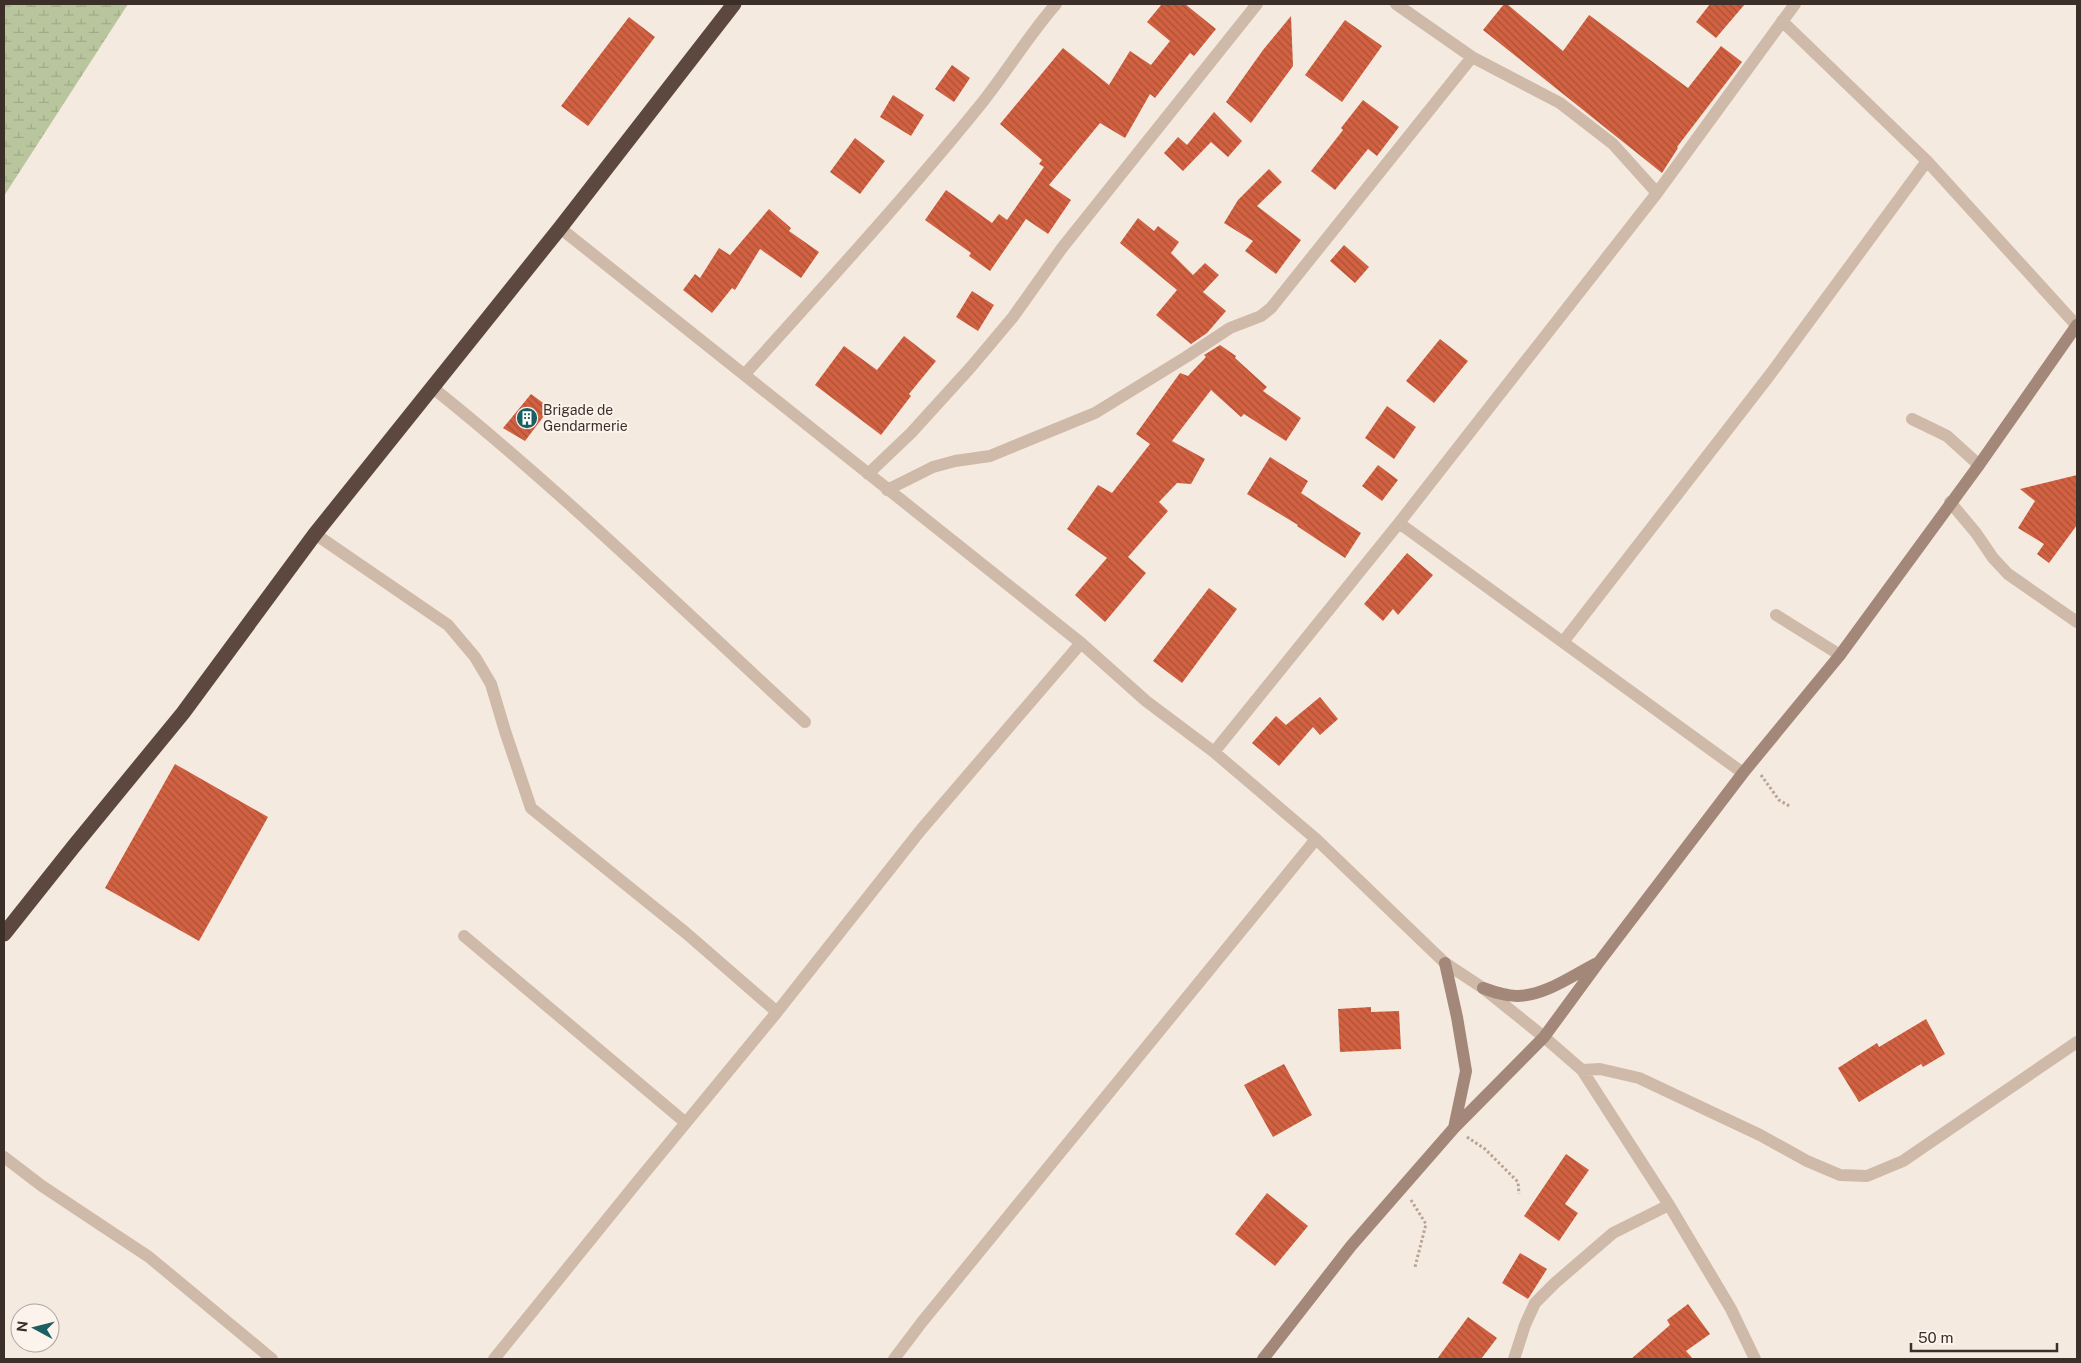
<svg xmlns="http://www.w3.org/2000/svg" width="2081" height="1363" font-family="'Public Sans',sans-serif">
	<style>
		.wetland { fill: url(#wetland-marsh) }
		.building { fill: url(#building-back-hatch) }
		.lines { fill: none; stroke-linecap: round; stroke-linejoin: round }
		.path { stroke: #bba393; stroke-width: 3; stroke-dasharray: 2.5 2.5; stroke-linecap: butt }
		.street { stroke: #cfbaa9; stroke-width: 12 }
		.secondary { stroke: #a3887a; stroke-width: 12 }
		.highway { stroke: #5d4840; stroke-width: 15 }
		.labels { text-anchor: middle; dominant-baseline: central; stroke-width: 4; stroke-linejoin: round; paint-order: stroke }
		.poi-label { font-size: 14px; fill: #3c2f2a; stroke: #fcf4ec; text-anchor: start }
	</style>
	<defs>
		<pattern id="wetland-marsh" width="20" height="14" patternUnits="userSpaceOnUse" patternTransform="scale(1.25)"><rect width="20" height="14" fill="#b9c69d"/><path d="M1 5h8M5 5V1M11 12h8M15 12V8" fill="none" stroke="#a0aa87"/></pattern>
		<pattern id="building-back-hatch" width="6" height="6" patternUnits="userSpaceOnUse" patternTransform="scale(1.25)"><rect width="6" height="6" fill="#d16141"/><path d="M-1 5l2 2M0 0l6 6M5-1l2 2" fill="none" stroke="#ab5037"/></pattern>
	</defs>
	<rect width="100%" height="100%" fill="#f5eadf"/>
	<path class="wetland" d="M4,4h124l-124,192z"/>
	<path class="building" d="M1162,4h23l31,25 -22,27 -4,-3 -35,45 -5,-4 -25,44 -25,-15 -51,62 22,15 -23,34 -22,-15 -36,52 -21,-15 2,-3 -46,-33 21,-30 46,33 7,-9 8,6 37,-53 -5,-3 3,-4 -42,-36 63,-76 46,37 21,-34 21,14 19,-24 -23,-19z
		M1504,4h3l56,47 26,-36 99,73 33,-42 21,16 -65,85 1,1 -16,25 -179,-143z
		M1710,4h35l-29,34 -20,-16z
		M1291,16l2,50 -42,57 -25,-21 37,-52z
		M629,17l26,20 -67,89 -27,-20z
		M1345,20l37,26 -40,56 -37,-27z
		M952,65l18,13 -16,24 -19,-13z
		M893,95l31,20 -13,21 -31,-19z
		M1363,100l36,27 -22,29 -9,-7 -33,41 -24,-19 32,-41 -2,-2z
		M1214,112l28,29 -14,16 -17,-15 -28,29 -19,-18 14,-16 9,8z
		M855,138l30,23 -25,33 -30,-22z
		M1269,169l13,13 -25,24 44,34 -25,34 -31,-23 8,-10 -29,-18 14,-23z
		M769,209l22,19 -2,3 30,21 -18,26 -41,-29 -25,41 -3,-2 -20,25 -29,-23 12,-16 5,4 19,-30 11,7z
		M1138,218l16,13 4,-5 21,16 -8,11 22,22 12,-12 14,12 -16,17 23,19 -19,22 -16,11 -35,-29 21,-25 -57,-47z
		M1344,245l25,22 -14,16 -25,-22z
		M972,291l22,14 -16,26 -22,-14z
		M904,336l32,25 -27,33 2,2 -30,39 -66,-50 29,-39 33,24z
		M1440,339l28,22 -34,42 -28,-22z
		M1220,345l16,11 -1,2 32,29 -4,4 38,27 -15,23 -42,-27 -3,3 -30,-27 -39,51 33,18 -14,25 -14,-1 -18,19 9,9 -40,46 18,16 -41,49 -30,-27 32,-37 -40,-29 31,-44 14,8 38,-49 -14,-10 44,-61 8,3 18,-19 -2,-2z
		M531,394l19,14 -25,33 -22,-13z
		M1387,406l29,21 -22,32 -29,-21z
		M1270,457l38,24 -7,12 60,40 -16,25 -48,-32 1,-1 -51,-31z
		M1378,465l20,15 -16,21 -20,-15z
		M2077,475v50l-28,38 -12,-9 7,-10 -26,-16 17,-27 -15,-12z
		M1407,553l26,22 -35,40 -5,-6 -10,12 -19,-17z
		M1209,588l28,21 -55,74 -29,-22z
		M1320,697l18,22 -18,16 -7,-8 -34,39 -27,-23 24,-27 10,9z
		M175,764l93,53 -69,124 -94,-53z
		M1371,1007v5l28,-1 2,38 -61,3 -2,-43z
		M1926,1019l19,35 -22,13 -2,-3 -62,38 -21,-34 39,-25 2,4z
		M1284,1064l28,51 -39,22 -29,-52z
		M1566,1154l23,16 -24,34 13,9 -19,28 -35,-25z
		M1267,1193l41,33 -33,40 -40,-32z
		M1520,1253l27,16 -19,30 -26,-16z
		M1688,1304l22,30 -24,17 7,8h-62l39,-34 -3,-5z
		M1468,1317l29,21 -16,21h-44z"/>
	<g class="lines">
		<path class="path" d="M1761,775l18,25 12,7
			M1467,1137l18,12 33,33 1,12
			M1411,1200l15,24 -11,43"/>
		<path class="street" d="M1396,4l76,53 88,46 53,41 44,49
			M1782,21l145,140 150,165
			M560,228l521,415 65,58 68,51 102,87 129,124 38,25 61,49 38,33 87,135 62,104 24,50
			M745,374c78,-87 158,-174 232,-265 28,-34 50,-72 79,-105
			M433,388c130,104 250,222 372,334
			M1912,419l35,17 32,29
			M868,474l43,-41 60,-66 42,-50 49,-69 195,-244
			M887,490l46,-23 22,-6 35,-5 105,-43 91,-56 44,-29 31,-12 10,-8 201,-251
			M1950,502l26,31 17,25 15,16 69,48
			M1399,523l344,250
			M315,534l133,91 27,32 16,27 14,47 26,77 155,125 91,79
			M1776,615l64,40
			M1563,642l206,-266 158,-215
			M1214,752l185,-229 258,-330 138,-189
			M464,936l222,187
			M1582,1070l18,-1 39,9 121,57 47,26 33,14 27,1 36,-15 174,-119
			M4,1157l38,29 107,71 123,102
			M494,1359l144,-178 139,-169 143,-181 161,-188
			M894,1359l28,-37 394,-483
			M1514,1359l11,-34 10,-22 20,-20 58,-50 56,-28"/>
		<path class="secondary" d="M1445,963l12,54 9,54 -12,57
			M1483,988c11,4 22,8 34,8 28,0 56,-21 80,-33
			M1263,1359l88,-113 103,-118 90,-91 55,-75 144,-189 97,-118 139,-190 98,-140"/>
		<path class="highway" d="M4,934l70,-88 109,-133 132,-179 245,-306 174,-224"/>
	</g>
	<defs>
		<g id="building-disc" transform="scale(1.125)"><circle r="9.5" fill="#1a5f62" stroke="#fcf4ec"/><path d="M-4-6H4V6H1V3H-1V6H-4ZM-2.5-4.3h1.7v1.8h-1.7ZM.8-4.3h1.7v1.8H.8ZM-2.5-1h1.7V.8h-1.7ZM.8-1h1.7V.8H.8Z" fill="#fff"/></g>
	</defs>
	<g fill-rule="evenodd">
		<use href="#building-disc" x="527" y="418"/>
	</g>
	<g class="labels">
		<g class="poi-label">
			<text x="543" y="410">Brigade de<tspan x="543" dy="16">Gendarmerie</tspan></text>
		</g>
	</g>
	<rect width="2081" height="1363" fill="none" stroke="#3c2f2a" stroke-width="10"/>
	<g transform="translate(35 1328) rotate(277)"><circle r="24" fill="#fcf4ec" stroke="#afa59e"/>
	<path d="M0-4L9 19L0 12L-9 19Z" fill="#1a5f62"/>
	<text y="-8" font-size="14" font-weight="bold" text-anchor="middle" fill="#3c2f2a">N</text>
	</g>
	<path d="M1911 1343v8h146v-8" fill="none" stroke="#3c2f2a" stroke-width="2.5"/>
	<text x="1918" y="1343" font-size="15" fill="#3c2f2a" stroke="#fcf4ec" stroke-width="4" paint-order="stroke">50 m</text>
</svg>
